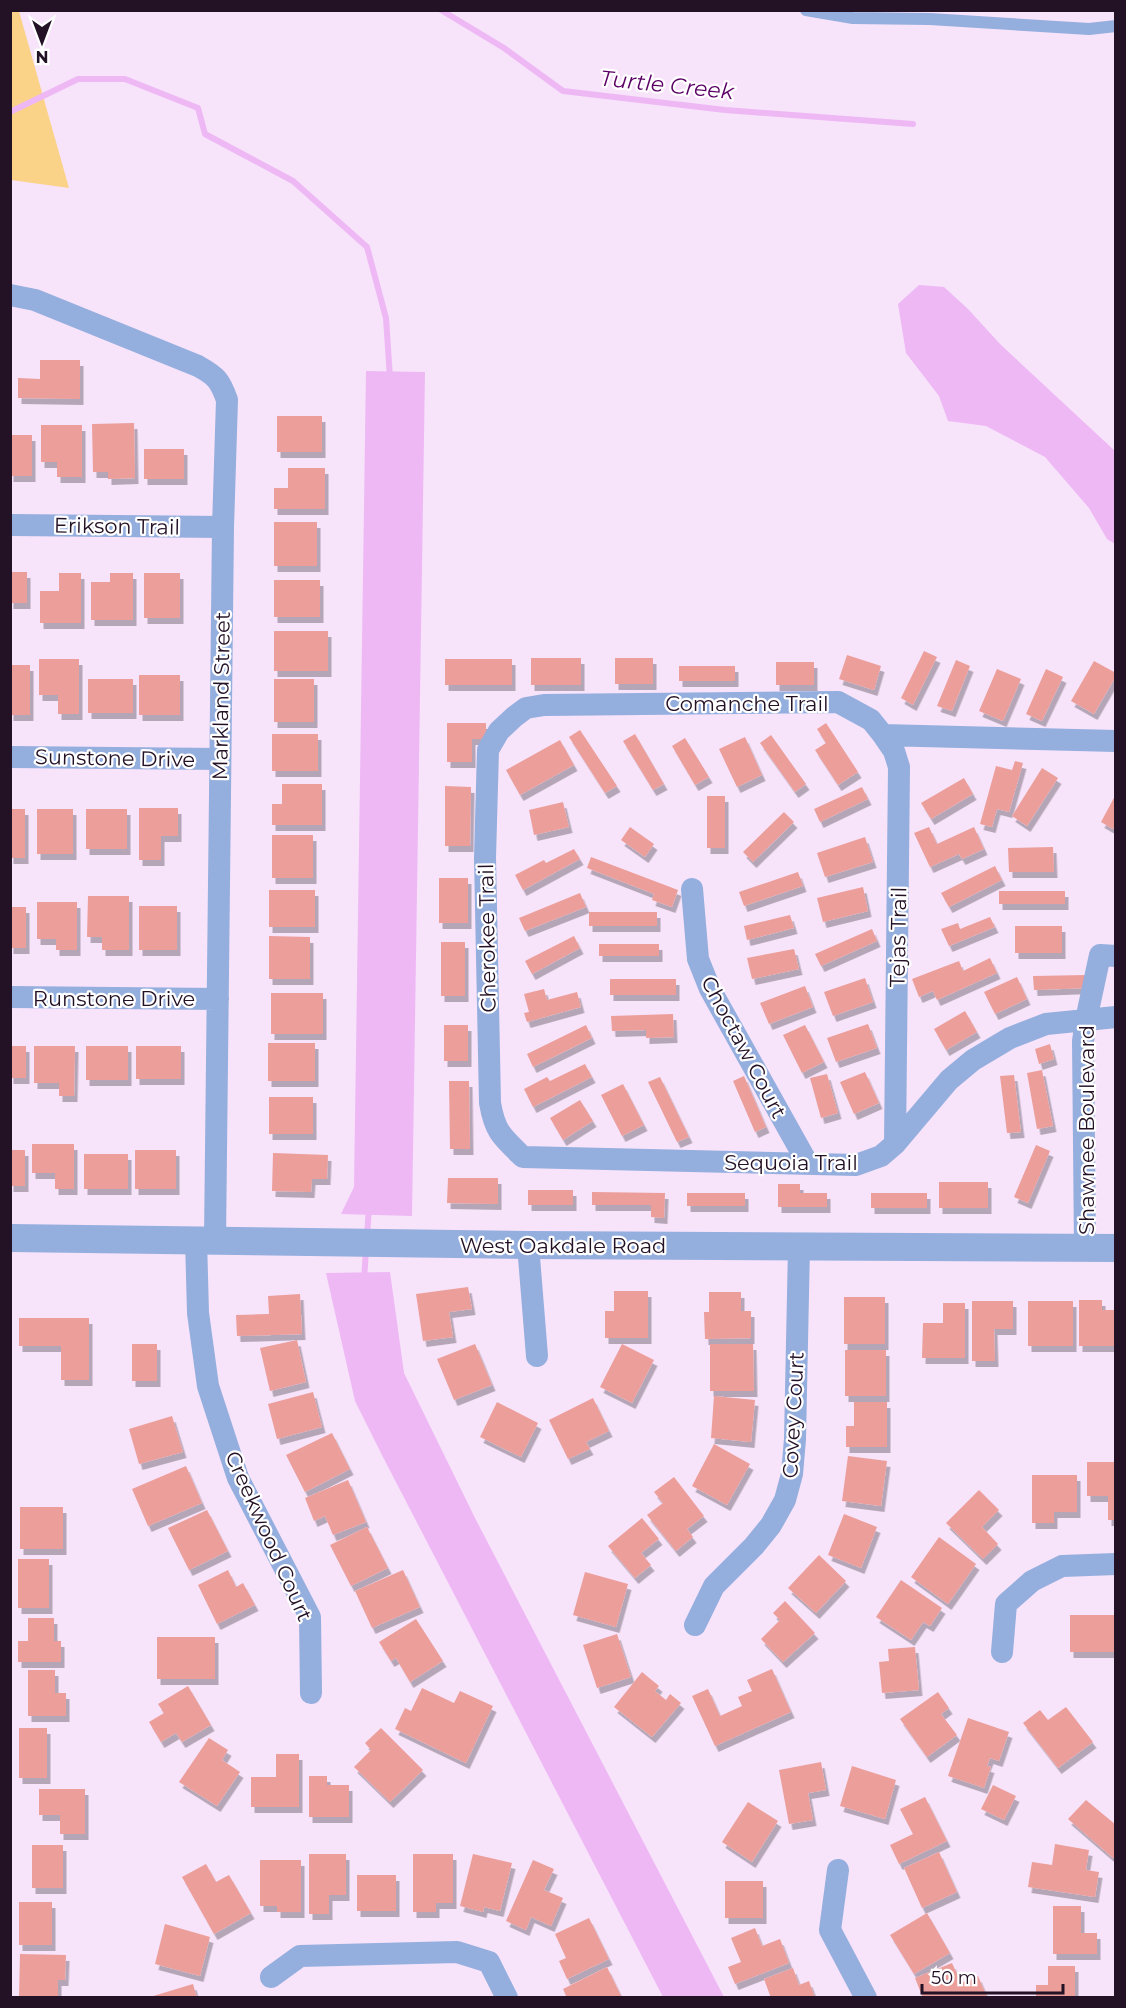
<svg xmlns="http://www.w3.org/2000/svg" width="1126" height="2008" font-family="Montserrat,sans-serif">
	<style>
		.green { fill: #fad389 }
		.water { fill: #eeb8f5 }
		.lines { fill: none; stroke-linecap: round; stroke-linejoin: round }
		.stream { stroke: #eeb8f5; stroke-width: 6 }
		.building { fill: #ec9e9a; filter: url(#shadow) }
		.service { stroke: #94aede; stroke-width: 12 }
		.minor { stroke: #94aede; stroke-width: 22 }
		.tertiary { stroke: #94aede; stroke-width: 28 }
		.labels { text-anchor: middle; dominant-baseline: central; stroke-width: 4.5; stroke-linejoin: round; paint-order: stroke }
		.street-label { font-size: 21px; fill: #231125; stroke: #fff }
		.water-label { font-size: 22px; font-style: italic; fill: #5a0065; stroke: #fff }
	</style>
	<defs>
		<filter id="shadow"><feDropShadow dx="3.5" dy="6" stdDeviation="0" flood-color="#0004"/></filter>
	</defs>
	<rect width="100%" height="100%" fill="#f7e3fa"/>
	<path class="green" d="M11,10l8,1 50,177 -58,-8z"/>
	<path class="water" d="M919,285l25,2 24,22 32,35 115,107v93l-8,-5 -18,-31 -44,-51 -59,-31 -38,-5 -9,-25 -33,-43 -8,-49z
		M366,371l59,1 -13,844 -71,-2 13,-27z
		M390,1272l14,101 71,145 249,479h-61l-279,-538 -29,-58 -29,-128z"/>
	<g class="lines">
		<path class="stream" d="M441,10l63,38 59,43 162,19 188,14
			M10,112l68,-33h47l73,29 7,26 88,47 74,66 19,71 4,60
			M367,1236l2,-29
			M364,1281l2,-32"/>
	</g>
	<path class="building" d="M40,360h40v39l-62,-1v-20l22,1z
		M277,416h45v36h-45z
		M134,423l1,55 -27,1v-7h-15l-1,-48z
		M41,425h41v52h-25v-15h-16z
		M10,435h22v41h-22z
		M144,449h40v30h-40z
		M288,468h37v41h-51v-21h14z
		M274,522h43v44h-43z
		M10,572h17v31h-17z
		M59,573h22v50h-41v-32h19z
		M110,573h23v47h-42v-38h19z
		M144,573h36v45h-36z
		M274,580h46v37h-46z
		M274,631h54v40h-54z
		M924,651l13,6 -24,48 -12,-7z
		M847,655l34,11 -7,24 -35,-11z
		M531,658h50v27h-50z
		M615,658h38v26h-38z
		M39,659h40v55h-21v-19h-19z
		M445,659h67v26h-67z
		M956,660l14,6 -18,45 -15,-5z
		M1094,661l22,12v3l-22,38 -23,-13z
		M776,662h38v23h-38z
		M10,665h20v50h-20z
		M679,666h56v15h-56z
		M997,669l24,10 -18,42 -24,-10z
		M1046,669l17,8 -21,44 -16,-7z
		M139,675h41v40h-41z
		M88,679h45v34h-45z
		M274,679h40v43h-40z
		M447,723h39v16h-14v23h-25z
		M826,723l32,49 -20,13 -23,-35 11,-7 -9,-14z
		M580,730l37,56 -12,7 -36,-56z
		M272,734h46v37h-46z
		M635,734l29,50 -11,6 -30,-49z
		M771,735l35,49 -11,8 -35,-49z
		M745,737l17,38 -25,12 -18,-38z
		M685,738l24,39 -14,8 -23,-39z
		M560,740l14,25 -54,30 -14,-25z
		M1015,761l8,2 -14,49 -12,-3 -5,18 -12,-3 16,-58 16,4z
		M1042,768l16,10 -31,48 -15,-10z
		M964,778l9,16 -42,25 -10,-16z
		M282,784h40v41h-50v-21h10z
		M445,786l26,1 -1,59h-25z
		M862,787l6,12 -48,23 -6,-13z
		M1116,794v30l-3,5 -12,-7z
		M707,796h18v52h-18z
		M563,802l6,25 -35,8 -5,-25z
		M139,808h39v28h-17v24h-22z
		M10,809h15v49h-15z
		M37,809h36v45h-36z
		M86,809h41v40h-41z
		M784,812l10,10 -41,40 -10,-10z
		M630,827l24,17 -9,13 -24,-17z
		M929,827l8,17 37,-17 10,22 -22,10 -3,-5 -29,13 -16,-34z
		M272,835h41v43h-41z
		M865,837l8,25 -48,15 -8,-24z
		M1053,847l1,25h-45l-1,-24z
		M574,849l6,10 -57,31 -8,-15 29,-15 2,3z
		M591,857l87,33 -6,17 -20,-7 2,-6 -67,-26z
		M995,866l7,14 -53,27 -8,-14z
		M798,872l5,14 -59,20 -5,-14z
		M439,878h29v45h-29z
		M863,887l5,24 -45,11 -6,-24z
		M269,890h46v37h-46z
		M999,891h66v13h-66z
		M580,893l6,14 -61,24 -6,-13z
		M88,896h41v54h-27v-13h-15z
		M37,902h40v48h-21v-11h-19z
		M139,906h38v44h-38z
		M10,907h16v41h-16z
		M589,912h68v14h-68z
		M790,915l4,13 -47,12 -3,-14z
		M990,917l5,10 -46,19 -8,-17 17,-6 2,6z
		M1015,926h47v27h-47z
		M872,929l5,12 -56,25 -6,-12z
		M269,936l41,1v42h-41z
		M574,936l6,12 -48,26 -7,-13z
		M441,942h24v54h-24z
		M599,944h60v12h-60z
		M794,949l5,20 -47,10 -5,-21z
		M990,958l7,15 -60,27 -4,-9 -14,6 -7,-18 47,-18 4,10z
		M1087,975v13l-53,2 -1,-14z
		M1017,977l10,22 -32,15 -11,-22z
		M865,978l8,24 -40,14 -9,-24z
		M610,979h66v16h-66z
		M805,986l8,21 -44,17 -9,-21z
		M544,989l3,11 30,-8 4,15 -54,15 -3,-9 5,-1 -5,-18z
		M271,993h52v41h-52z
		M965,1011l12,21 -31,18 -12,-21z
		M673,1014l1,23 -28,1v-8l-34,1 -1,-15z
		M868,1024l9,24 -41,14 -9,-24z
		M444,1025h24v36h-24z
		M586,1025l6,13 -59,29 -6,-13z
		M805,1025l19,37 -22,11 -19,-38z
		M268,1043h47v38h-47z
		M1050,1044l4,15 -15,5 -4,-15z
		M10,1046h16v32h-16z
		M34,1046h41l-1,50h-15v-13h-25z
		M86,1046h42v34h-42z
		M136,1046h45v33h-45z
		M585,1064l7,13 -59,30 -9,-18 23,-12 3,4z
		M1042,1070l11,56 -16,3 -10,-56z
		M865,1072l14,31 -25,11 -14,-32z
		M827,1074l11,39 -17,5 -11,-40z
		M1014,1075l7,57 -14,1 -7,-57z
		M744,1076l22,51 -11,5 -22,-51z
		M660,1077l29,60 -12,5 -29,-60z
		M449,1081h20l1,68h-20z
		M623,1084l21,41 -22,11 -21,-41z
		M269,1097h44v37h-44z
		M580,1100l13,21 -30,19 -13,-22z
		M32,1144h42v45h-19v-16h-23z
		M1036,1145l14,6 -22,52 -14,-6z
		M10,1150h15v36h-15z
		M135,1150h41v39h-41z
		M273,1153l55,2 -1,24h-15l-1,13 -39,-1z
		M84,1154h44v35h-44z
		M448,1178h50v26l-51,-1z
		M939,1182h49v26h-49z
		M778,1184h22v9h27v14h-49z
		M528,1190h45v15h-45z
		M592,1192l73,1 -1,25 -13,-1v-12h-59z
		M687,1193h58v13h-58z
		M871,1193h56v15h-56z
		M468,1287l4,22 -23,3 4,25 -30,4 -7,-47z
		M614,1291h34v47h-43v-27h9z
		M709,1292h32v19h10v27l-46,1 -1,-27h5z
		M300,1294l2,40 -65,2 -1,-21 33,-1 -1,-18z
		M844,1297h41v47h-41z
		M1079,1300h23v10h14v36h-37z
		M972,1301h41v28h-19l1,32h-23z
		M1028,1301h45v45h-45z
		M943,1303h22v55h-43l1,-35h20z
		M19,1318h70v62h-28v-34h-42z
		M297,1340l9,42 -36,9 -10,-43z
		M132,1344h25v37h-25z
		M475,1344l17,41 -38,15 -17,-41z
		M622,1344l32,16 -22,43 -32,-16z
		M710,1344h43l1,47h-44z
		M845,1350h41v46h-41z
		M313,1392l9,35 -45,12 -9,-35z
		M714,1396l41,4 -4,42 -40,-4z
		M593,1398l16,33 -23,11 4,7 -22,10 -19,-39z
		M497,1402l41,21 -17,34 -41,-20z
		M854,1402h33v45h-41v-21h8z
		M172,1416l11,36 -44,12 -10,-35z
		M332,1433l18,36 -45,23 -19,-37z
		M714,1444l36,20 -23,41 -35,-19z
		M848,1456l39,5 -6,45 -39,-5z
		M1087,1462h29v58h-8v-24h-21z
		M186,1466l16,37 -54,23 -16,-37z
		M1032,1475h45v37h-23v11h-22z
		M674,1477l30,39 -17,13 6,8 -17,14 -29,-36 16,-12 -9,-11z
		M348,1480l18,42 -33,13 -8,-19 -11,5 -9,-23z
		M979,1490l20,20 -17,17 16,17 -15,15 -37,-36z
		M20,1507h43v42h-43z
		M207,1510l21,41 -39,19 -21,-42z
		M844,1514l33,13 -16,41 -33,-13z
		M642,1518l17,21 -18,14 10,12 -16,13 -27,-32z
		M367,1527l21,41 -37,18 -21,-41z
		M939,1537l37,27 -28,40 -37,-27z
		M819,1555l27,26 -30,32 -28,-25z
		M18,1559h31v49h-31z
		M228,1570l8,17 7,-4 12,22 -38,19 -19,-39z
		M403,1570l17,37 -48,21 -17,-37z
		M585,1572l43,12 -12,43 -43,-12z
		M901,1580l41,28 -12,18 -7,-4 -12,18 -35,-23z
		M785,1601l30,32 -32,29 -22,-23 19,-19 -7,-7z
		M1070,1615h46v37h-46z
		M28,1618h26v23h7v21h-43v-21h10z
		M416,1619l27,42 -33,21 -14,-24 -5,3 -12,-19z
		M617,1634l14,43 -34,11 -14,-43z
		M157,1637h58v42h-58z
		M915,1647l4,43 -37,3 -3,-31 10,-1 -1,-12z
		M772,1669l19,43 -76,34 -23,-50 16,-7 12,27 22,-10 -4,-9 14,-6 -5,-11z
		M28,1670h27v23h11v23h-38z
		M642,1672l17,14 -4,5 11,9 4,-6 11,9 -29,34 -38,-30z
		M188,1686l23,39 -29,17 -6,-9 -15,9 -12,-20 15,-9 -6,-9z
		M422,1688l32,15 6,-12 33,15 -27,57 -71,-34 10,-21 6,3z
		M938,1692l11,16 -8,6 16,21 -30,22 -27,-38z
		M1066,1707l27,35 -35,26 -35,-45 17,-13 8,10z
		M968,1718l41,14 -10,29 -9,-3 -3,8 4,1 -7,21 -36,-12z
		M19,1728h28v50h-28z
		M381,1728l42,42 -33,32 -36,-35 17,-17 -6,-7z
		M209,1738l19,12 -6,10 18,12 -23,34 -38,-24z
		M276,1754h23v53h-48v-30h25z
		M821,1762l5,28 -18,3 5,27 -24,4 -10,-54z
		M852,1766l44,14 -11,39 -45,-13z
		M309,1776h18v9h22v32h-40z
		M993,1785l23,11 -12,24 -23,-11z
		M39,1789h46v45h-25v-19h-21z
		M925,1797l22,44 -48,23 -9,-19 23,-11 -13,-25z
		M1086,1800l30,25v31l-3,2 -45,-39z
		M748,1802l30,19 -26,41 -30,-20z
		M1055,1844l34,6 -3,20 13,2 -4,25 -67,-10 4,-25 20,3z
		M32,1845h31v43h-31z
		M939,1852l18,40 -35,16 -18,-40z
		M309,1854h37v41h-17v19h-20z
		M413,1854h40v49h-17v9h-23z
		M473,1854l39,9 -12,48 -16,-4 -1,5 -23,-6z
		M260,1860h41v52h-24v-6h-17z
		M533,1860l21,9 -10,21 19,8 -12,28 -20,-9 -5,13 -20,-9z
		M206,1864l10,18 13,-7 22,38 -37,21 -32,-57z
		M357,1875h39v36h-39z
		M725,1881h38v37h-38z
		M19,1902h33v43h-33z
		M1053,1906h28v27h16v21h-44z
		M927,1913l23,40 -36,21 -24,-39z
		M589,1918l20,41 -42,20 -8,-18 7,-3 -11,-24z
		M165,1924l45,13 -10,39 -45,-12z
		M755,1928l7,18 18,-7 9,24 -54,21 -7,-17 13,-5 -10,-24z
		M20,1954l46,1 -1,25h-7v18h-39z
		M952,1963l9,20 17,-7 9,21 -64,1 -8,-20z
		M1048,1966h27v32h-39v-13h12z
		M607,1967l15,31h-55l-4,-9z
		M793,1968l6,17 10,-4 6,17h-44l-7,-19z
		M193,1984l4,14h-47v-1z"/>
	<g class="lines">
		<path class="service" d="M806,10l47,8 77,1 159,10 27,-3"/>
		<path class="minor" d="M10,295l25,5 163,66c18,10 22,14 29,34l-4,127 -8,713
			M10,525l213,2
			M883,735l11,16 5,16 -4,377
			M1116,741l-233,-6 -12,-15 -33,-18 -294,3 -18,3 -12,9 -15,14 -11,19 -3,108 5,245c5,29 12,34 33,54l333,8 25,-9 14,-12 54,-64 24,-20 37,-22 36,-14 70,-7
			M10,757l210,2
			M692,889l6,70 12,30 98,175
			M10,997l208,2
			M196,1239l2,74 10,73 30,92 72,139 1,76
			M528,1245l9,111
			M1085,1248l-2,-207 3,-21 14,-65 16,1
			M695,1625l19,-39 40,-40 17,-21 14,-25 7,-26 3,-35 4,-193
			M1002,1652l4,-48 26,-23 30,-15 54,-2
			M838,1870l-8,60 36,68
			M271,1977l29,-21 157,-4 32,10 18,36"/>
		<path class="tertiary" d="M10,1238l518,7 588,3"/>
	</g>
	<g class="labels">
		<g class="street-label">
			<text transform="translate(117 526) rotate(1)">Erikson Trail</text>
			<text transform="translate(221 696) rotate(-89)">Markland Street</text>
			<text x="747" y="703">Comanche Trail</text>
			<text transform="translate(115 758) rotate(1)">Sunstone Drive</text>
			<text transform="translate(898 937) rotate(-89)">Tejas Trail</text>
			<text transform="translate(487 938) rotate(-91)">Cherokee Trail</text>
			<text x="114" y="998">Runstone Drive</text>
			<text transform="translate(744 1047) rotate(62)">Choctaw Court</text>
			<text transform="translate(1086 1130) rotate(-90)">Shawnee Boulevard</text>
			<text x="791" y="1162">Sequoia Trail</text>
			<text x="563" y="1245">West Oakdale Road</text>
			<text transform="translate(793 1415) rotate(-87)">Covey Court</text>
			<text transform="translate(269 1536) rotate(66)">Creekwood Court</text>
		</g>
		<g class="water-label">
			<text transform="translate(667 85) rotate(6)">Turtle Creek</text>
		</g>
	</g>
	<rect width="1126" height="2008" fill="none" stroke="#231125" stroke-width="24"/>
	<g transform="translate(42 42) rotate(180)" stroke="#ffffff" stroke-width="4.5" paint-order="stroke">
	<path d="M0-4.5L10 22L0 15L-10 22Z" fill="#231125"/>
	<text y="-9" font-size="16" font-weight="bold" text-anchor="middle" fill="#231125">N</text>
	</g>
	<path d="M922 1984v9h141v-9" fill="none" stroke="#231125" stroke-width="3"/>
	<text x="931" y="1984" font-size="18" fill="#231125" stroke="#ffffff" stroke-width="4.5" paint-order="stroke">50 m</text>
</svg>
